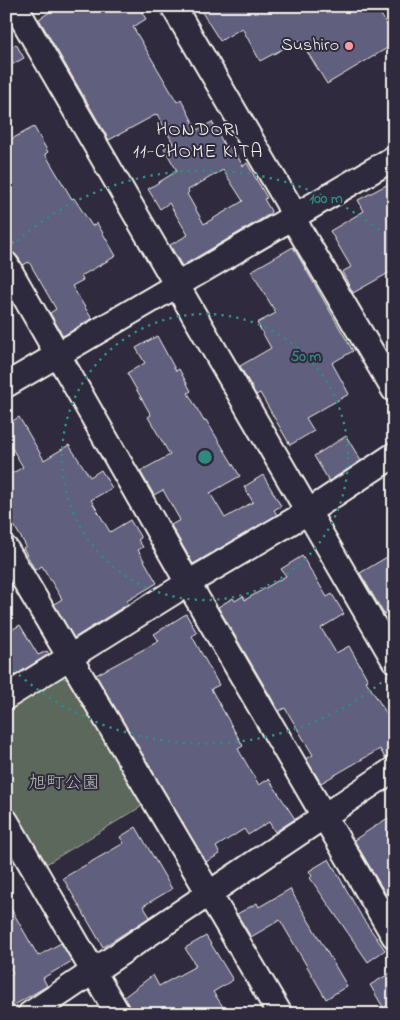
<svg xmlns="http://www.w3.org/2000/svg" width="400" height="1020" font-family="'Indie Flower','Klee One',sans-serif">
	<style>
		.green { fill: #5c675b; stroke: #a8aca2 }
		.building { fill: #605f7d; stroke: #f4f1e8; fill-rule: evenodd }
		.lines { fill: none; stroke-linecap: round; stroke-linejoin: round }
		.minor-casing { stroke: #f4f1e8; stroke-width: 28 }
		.minor { stroke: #2f2a3d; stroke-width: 24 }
		.ring { fill: none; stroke: #318880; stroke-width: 2.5; stroke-dasharray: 2.5 5 }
		.poi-dot { fill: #ff9aa2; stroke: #2f2a3d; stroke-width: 2 }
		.labels { text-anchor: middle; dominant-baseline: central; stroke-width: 4; stroke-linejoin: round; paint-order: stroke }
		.poi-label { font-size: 18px; fill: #f4f1e8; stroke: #2f2a3d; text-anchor: end }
		.park-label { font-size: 18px; fill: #b7bab0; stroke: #2f2a3d }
		.neighbourhood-label { font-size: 19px; letter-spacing: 1px; fill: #f4f1e8; stroke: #2f2a3d }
		.centre { fill: #318880; stroke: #2f2a3d; stroke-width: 2.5 }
		.ring-label { font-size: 15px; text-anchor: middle; font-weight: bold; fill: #318880; stroke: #2f2a3d; stroke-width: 4; stroke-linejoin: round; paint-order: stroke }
	</style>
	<rect width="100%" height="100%" fill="#2f2a3d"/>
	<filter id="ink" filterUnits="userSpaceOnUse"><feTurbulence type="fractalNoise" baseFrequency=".02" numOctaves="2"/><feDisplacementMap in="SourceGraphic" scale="10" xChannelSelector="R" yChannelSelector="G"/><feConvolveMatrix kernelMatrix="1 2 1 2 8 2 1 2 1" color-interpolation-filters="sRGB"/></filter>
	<g filter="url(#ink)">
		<path class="green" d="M61,677l10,4 73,124 -101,61 -37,-66v-90z"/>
		<path class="building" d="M59,6h79l8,13 -13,8 44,75 4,-3 16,31 15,-8 14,26 5,-3 12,21 4,-3 20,35 -3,1 7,12 -1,3 -88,52 -12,-21 18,-10 -19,-32 -9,6 -12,-20 29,-18 -13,-23 9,-5 -16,-29 -48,26 -70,-121zM223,170l20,31 -39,23 -17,-30 2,-2 -1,-2z
			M198,6h178l18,31v7l-67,40 -27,-44 -40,21 -18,-33 -22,13z
			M16,44l8,14 -18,10v-18z
			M34,127l14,25 -3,2 27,45 2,-1 18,28 5,-3 19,33 -35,20 2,4 -11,6 20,33 -29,17 -13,-23 6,-4 -27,-47 -6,3 -5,-8 -11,-9 7,-4 -8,-13v-89z
			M394,181v89l-41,23 -11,-21 9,-5 -21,-36 34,-20 -6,-11z
			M293,247l60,104 -21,12 17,31 -43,24 8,13 -24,14 -30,-52 -4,2 -16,-29 31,-18 -14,-25 19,-10 -25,-42z
			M157,336l19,35 3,-2 12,22 -3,2 16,28 2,-1 34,56 -30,17 15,25 28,-16 -9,-15 19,-12 18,31 -7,4 3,5 -84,49 -22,-39 9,-5 -17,-30 -9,5 -14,-24 30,-16 -22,-38 3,-2 -24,-42 18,-10 -9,-15z
			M19,417l25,43 25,-15 21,32 11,-7 11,18 -21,12 19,32 20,-12 11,18 -3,2 5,7 -5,3 19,33 -30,18 1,3 -54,34 -20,-34 8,-5 -20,-33 -7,4 -12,-22 3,-2 -20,-34v-35l17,-10 -17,-29v-13z
			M346,436l15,25 -32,20 -15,-25z
			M302,556l25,41 5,-3 12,20 -23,14 15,25 13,-7 19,34 -2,1 28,44v30l-9,3 -5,-9 -59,34 -15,-24 7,-4 -28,-47 -6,3 -61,-104 15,-9 2,3 8,-5 2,4 41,-24 -5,-7z
			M387,557l7,13v39l-10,5 -24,-41z
			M186,614l11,19 -5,3 27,49 -8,4 32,57 -5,3 21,36 10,-6 26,40 -20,13 -6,-10 -21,13 -4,-6 -28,18 4,7 -14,8 -110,-187 63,-34 -5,-7z
			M20,625l18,30 9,-4 2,3 -43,27v-48z
			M394,814v94l-40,-68z
			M136,827l36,62 -29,17 7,11 -47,30 -40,-69 61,-35 -4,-6z
			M329,859l34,60 22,31 -17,12 -58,-84 2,-2 -3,-5z
			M290,889l57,97 -21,13 -46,-79 -29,17 -14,-23 20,-11 2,4z
			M6,900l32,56 23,-13 11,18 -29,17 4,8 -41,24v-33l7,-4 -7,-11z
			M206,936l27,44 -20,12 15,22h-96l-8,-17 29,-22 6,11 37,-20 -11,-18z
			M394,971v43h-7l-17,-29z"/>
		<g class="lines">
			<g class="minor-casing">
				<path id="minor" d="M15,6l379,654
					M173,6l115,197 11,26 95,161
					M6,264l182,319 206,353
					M6,385l388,-227
					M6,549l274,465
					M6,697l182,-114 120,-71 86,-57
					M6,821l112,193
					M30,1014l364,-245"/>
			</g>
			<use href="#minor" class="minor"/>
		</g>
	</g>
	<g class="ring">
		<circle cx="205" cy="457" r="143"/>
		<path d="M393 673A286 286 0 0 1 6 663M6 251A286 286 0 0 1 393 241"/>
	</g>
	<circle class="poi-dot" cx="349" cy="46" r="5"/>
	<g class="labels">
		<g class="poi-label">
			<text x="339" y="46">Sushiro</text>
		</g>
		<g class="park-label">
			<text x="64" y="784">旭町公園</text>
		</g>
		<g class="neighbourhood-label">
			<text x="198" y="130">HONDORI<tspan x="198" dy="22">11-CHOME KITA</tspan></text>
		</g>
	</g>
	<circle cx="205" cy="457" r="8" class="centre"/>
	<g class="ring-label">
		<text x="326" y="203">100 m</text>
		<text x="306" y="361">50 m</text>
	</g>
	<rect width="400" height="1020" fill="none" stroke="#2f2a3d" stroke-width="25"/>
	<rect x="12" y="12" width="375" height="995" fill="none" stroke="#f4f1e8" stroke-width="2" filter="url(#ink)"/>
</svg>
